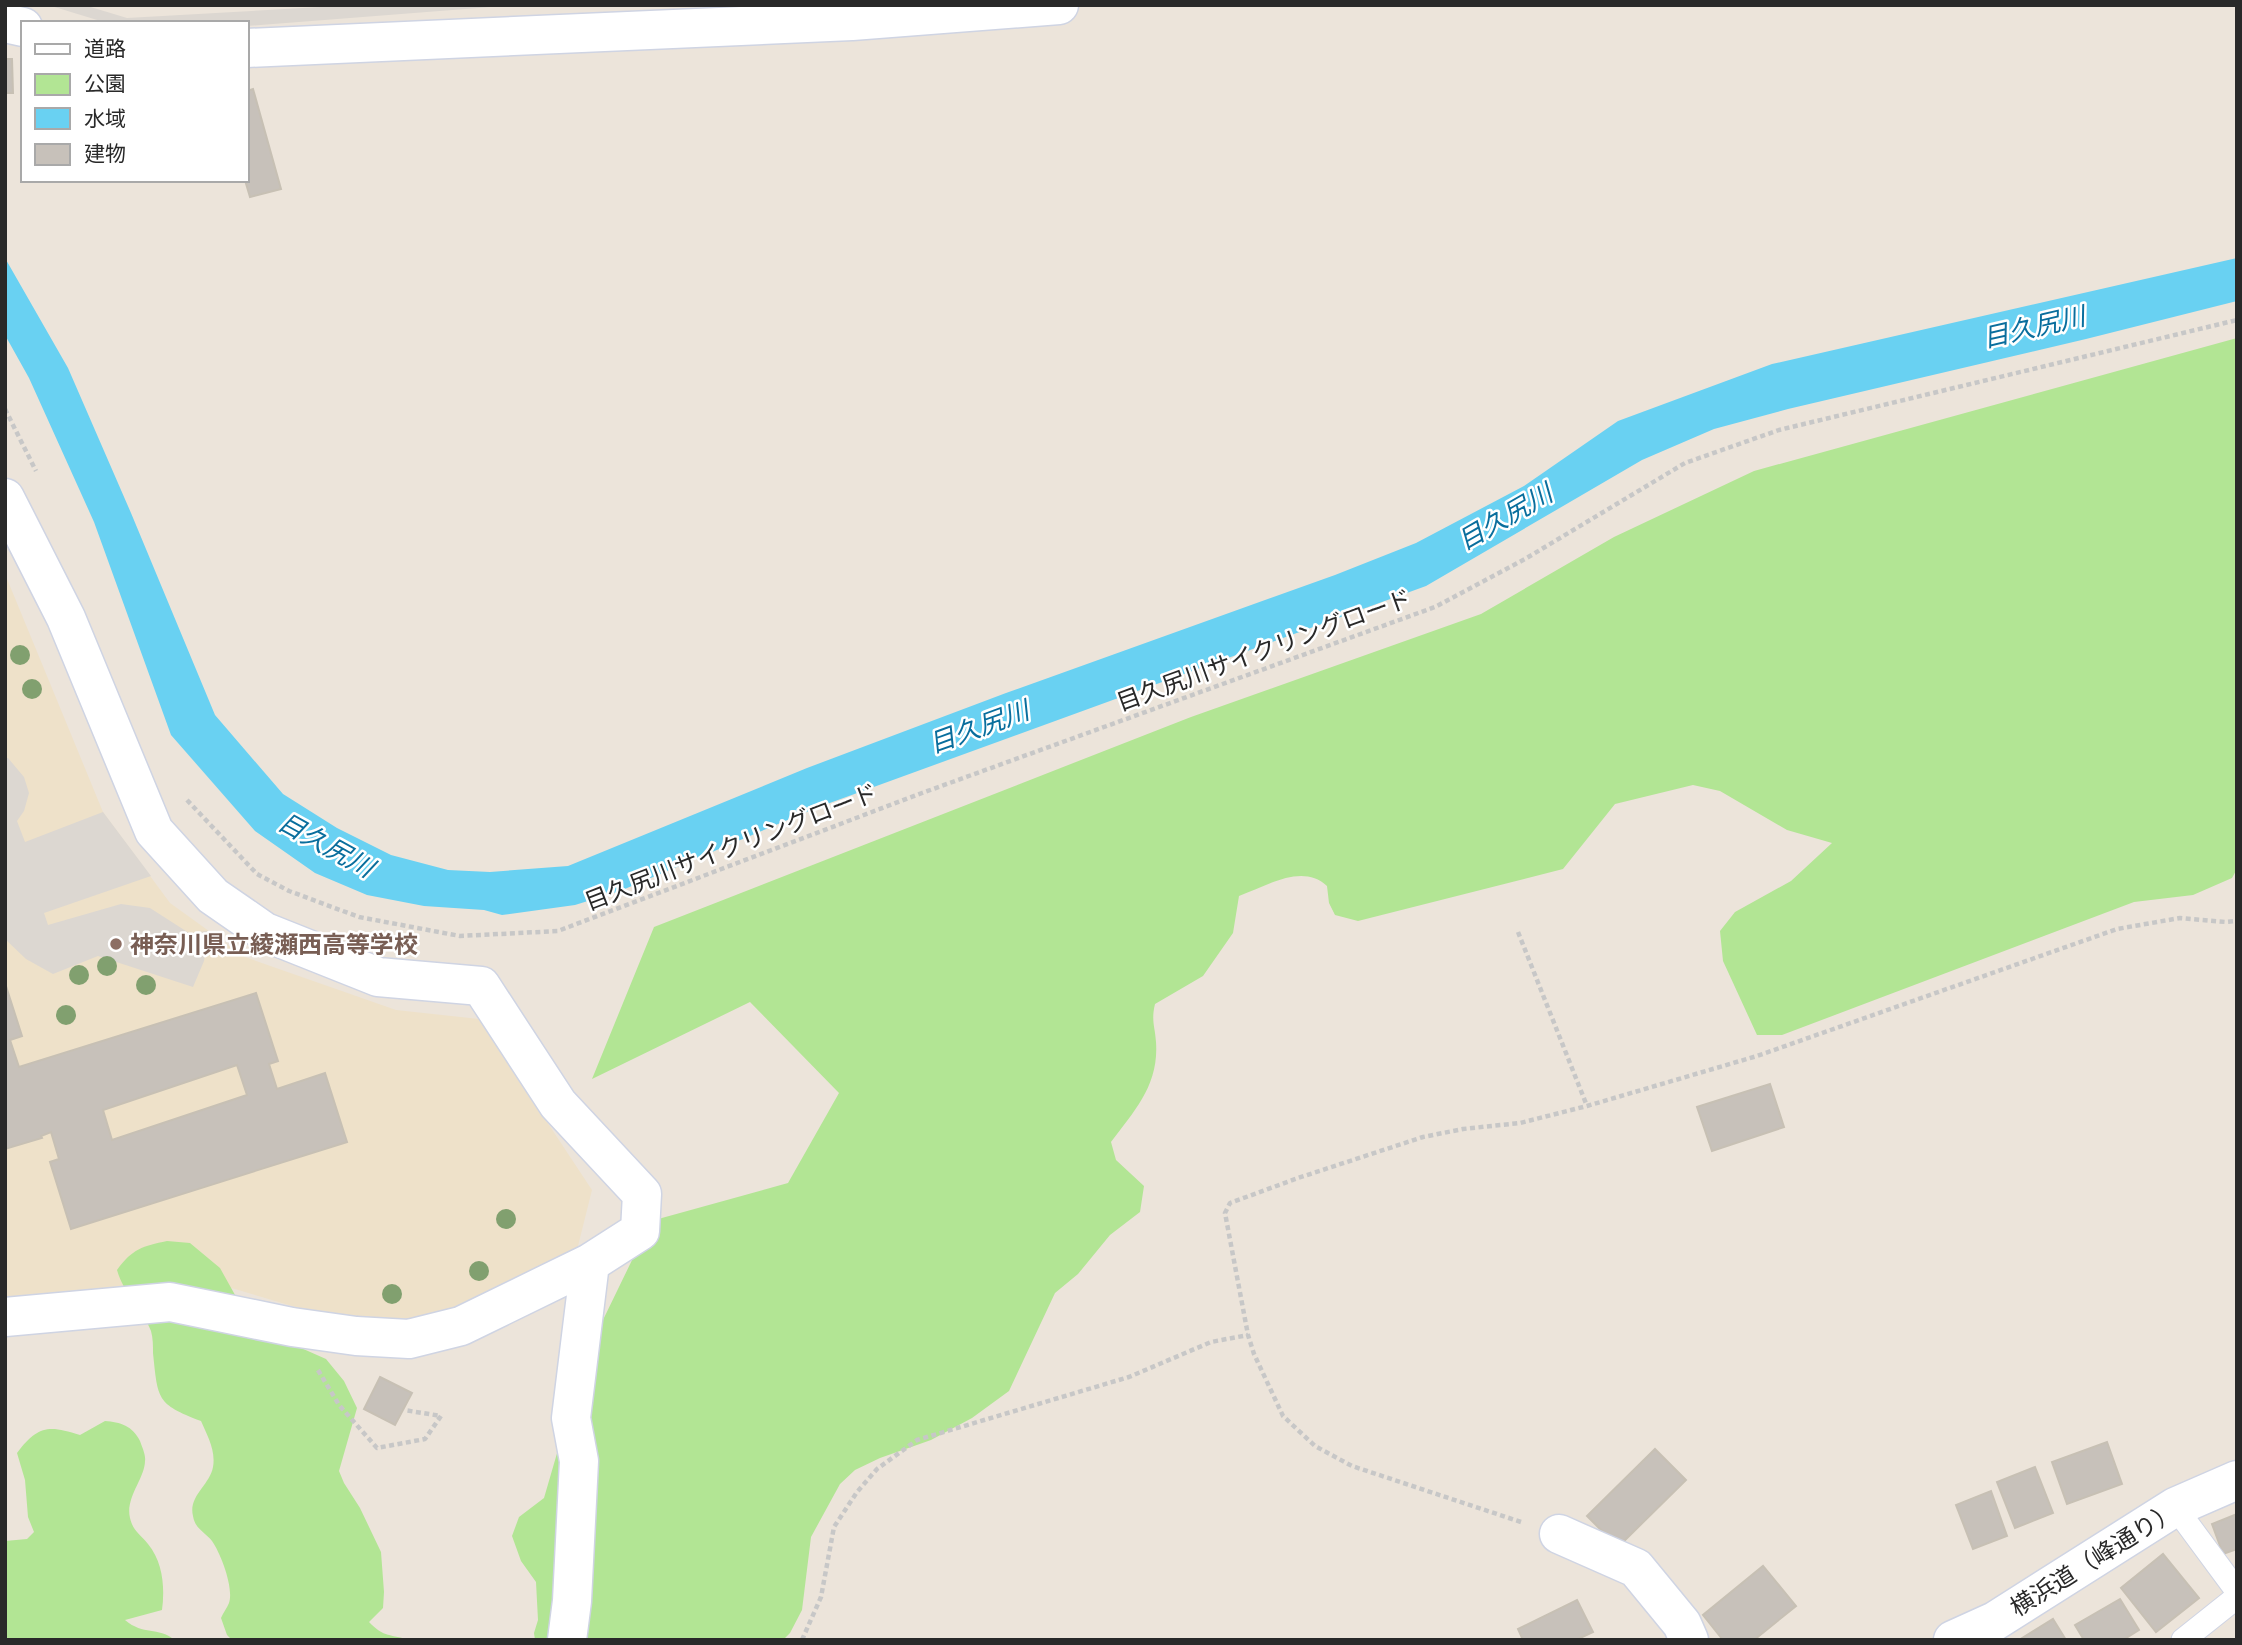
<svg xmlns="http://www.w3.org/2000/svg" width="2242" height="1645" font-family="Montserrat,'Noto Sans JP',sans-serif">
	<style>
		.education { fill: #eee1c9 }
		.green { fill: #b2e594 }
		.plaza { fill: #dcd7d1 }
		.water { fill: #69d1f2 }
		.building { fill: #c7c1ba; stroke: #c7c0b4; stroke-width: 2; fill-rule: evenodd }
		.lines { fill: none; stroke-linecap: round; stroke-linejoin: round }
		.lane-casing { stroke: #cfd4e3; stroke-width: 25 }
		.street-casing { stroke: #cfd4e3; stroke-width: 41 }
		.secondary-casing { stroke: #cfd4e3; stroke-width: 41 }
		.path { stroke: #c7c7c7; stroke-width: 4.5; stroke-dasharray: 5 3.5; stroke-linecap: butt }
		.lane { stroke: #fff; stroke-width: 23 }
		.street { stroke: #fff; stroke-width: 38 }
		.secondary { stroke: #fff; stroke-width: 38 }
		.tree { fill: #81a06f }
		.education-dot { fill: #8d6e63; stroke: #fff; stroke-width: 2.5 }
		.labels { text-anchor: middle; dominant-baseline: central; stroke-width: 5; stroke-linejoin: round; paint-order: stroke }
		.street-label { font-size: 24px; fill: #292929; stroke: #fff }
		.education-label { font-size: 24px; font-weight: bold; fill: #785e54; stroke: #fff; text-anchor: start }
		.water-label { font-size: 26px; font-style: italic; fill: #096e9d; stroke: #fff }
	</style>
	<rect width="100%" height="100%" fill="#ece4da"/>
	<path class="education" d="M5,574l98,238 67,91 75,54 151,53 83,9 113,171 -16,64 -116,60 -110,9 -132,-39 -139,6 -74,13z"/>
	<path class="green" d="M2237,338v531l-5,9 -39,17 -59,7 -352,133h-25l-34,-74 -3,-30 15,-19 56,-31 41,-38 -45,-13 -67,-39 -27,-6 -78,19 -52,65 -205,52 -23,-6 -6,-12 -2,-17c-25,-23 -60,0 -88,10l-6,37 -30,43 -48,28c-4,17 0,22 1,38 3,43 -21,68 -45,100l5,18 28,26 -4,26 -30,23 -32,39 -23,19 -46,98 -37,27 -41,22 -51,18 -25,12 -15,14 -29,53 -9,73 -12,23 -7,7h-248l-1,-7 4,-13 -2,-38 -15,-21 -9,-25 7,-19 25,-19 41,-141 66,-136 137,-38 51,-90 -89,-91 -158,77 62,-152 537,-210 290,-103 133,-77 140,-66z
		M167,1241l23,2 30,25 29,52 34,20 43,19 18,22 13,27 -18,63 5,12 16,25 21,44 3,40 -1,16 -14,14c15,16 22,12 41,18h-178l-5,-5 -6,-17c2,-5 6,-10 8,-15 5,-15 -8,-49 -17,-62 -7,-9 -17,-12 -19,-25 -5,-20 17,-31 20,-49 3,-17 -6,-32 -12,-46 -45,-17 -43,-22 -48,-68 0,-7 0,-15 -2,-22 -9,-24 -27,-36 -34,-61 15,-21 26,-24 50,-29z
		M105,1421c15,1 28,5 35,20 2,6 6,14 5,20 0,17 -20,37 -15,57 3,13 10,16 18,26 15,18 17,44 14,66l-37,10c19,16 32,6 50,20h-170v-99l22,-2 7,-7 -6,-15 -3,-37 -8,-27c21,-28 32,-28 63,-18z"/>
	<path class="plaza" d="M48,5h36l43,13 228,-13h160l-268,21v-3h-140z
		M5,758h3l16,19 5,16 -5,18 -7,10 8,21 78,-30 48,64 -107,37 4,12 73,-21 29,4 39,25 20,-2 -5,30 -11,26 -95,-31 -45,18 -27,-15 -21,-20z"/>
	<path class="water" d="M5,258l63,110 63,145 84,202 68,79 54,34 54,27 57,15 42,2 78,-6 239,-98 199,-75 329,-118 81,-32 108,-57 94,-65 154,-57 465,-106v43l-151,38 -298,70 -74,20 -72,31 -216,126 -610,222 -196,83 -45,14 -73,10 -18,-5 -60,-4 -57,-11 -52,-22 -60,-42 -84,-96 -77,-213 -65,-144 -24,-43z"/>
	<path class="building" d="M5,59h7l1,34h-8z
		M253,89l28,100 -31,8 -5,-17 2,-89z
		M5,983l17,53 -12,4 9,27 237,-74 22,68 -9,3 8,25 48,-16 22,69 -276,87 -21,-67 9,-3 -8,-27 -10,4 1,2 -37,11zM237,1065l10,30 -135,45 -9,-30z
		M1770,1084l14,43 -72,24 -15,-44z
		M380,1377l32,16 -17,32 -31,-16z
		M2107,1442l15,42 -55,20 -15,-42z
		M1655,1449l31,31 -68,67 -31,-31z
		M2035,1467l18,46 -38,15 -18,-46z
		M1991,1491l16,45 -34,13 -17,-44z
		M2237,1514v35l-14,5 -11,-30z
		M2163,1554l36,44 -43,34 -35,-44z
		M1763,1566l33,40 -42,34h-31l-20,-25z
		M2120,1599l19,31 -16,10h-39l-9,-15z
		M1577,1600l16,32 -17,8h-53l-5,-11z
		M2053,1619l13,21h-47z"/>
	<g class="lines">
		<g class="lane-casing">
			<path id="lane" d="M2175,1507l62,84
				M2183,1640l54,-43"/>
		</g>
		<g class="street-casing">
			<path id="street" d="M5,498l61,120 88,213 59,65 52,36 113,45 103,9 77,118 84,90 -2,37 -50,32 -129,63 -52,13 -53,-3 -64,-9 -122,-25 -165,15
				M1559,1534l77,34 46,56 7,16
				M567,1640l5,-39 7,-140 -8,-43 19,-155
				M1953,1640l42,-19 180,-114 62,-27"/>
		</g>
		<g class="secondary-casing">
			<path id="secondary" d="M5,23l18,4
				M247,48l605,-27 207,-16"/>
		</g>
		<path class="path" d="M5,409l31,62
			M187,800l70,74 32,17 70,26 101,19 98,-5 364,-138 513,-186 90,-48 160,-96 94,-33 458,-110
			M1518,932l69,174
			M318,1370l21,35 38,43 48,-9 16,-23 -37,-6
			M1521,1522l-169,-56 -37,-20 -32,-30 -29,-62 -6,-19 -23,-122 5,-10 68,-25 125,-41 40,-8 57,-6 67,-17 170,-50 360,-127 63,-11 46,4 11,-1
			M802,1640l19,-43 13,-70 23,-35 20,-23 40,-29 212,-63 82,-35 37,-7"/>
		<use href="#lane" class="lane"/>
		<use href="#street" class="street"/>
		<use href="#secondary" class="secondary"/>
	</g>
	<g class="tree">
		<circle cx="20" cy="655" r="10"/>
		<circle cx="32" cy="689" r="10"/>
		<circle cx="107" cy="966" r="10"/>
		<circle cx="79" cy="975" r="10"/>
		<circle cx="146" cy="985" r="10"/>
		<circle cx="66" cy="1015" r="10"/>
		<circle cx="506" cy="1219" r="10"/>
		<circle cx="479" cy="1271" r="10"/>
		<circle cx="392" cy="1294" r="10"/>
	</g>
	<circle class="education-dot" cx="116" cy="944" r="7"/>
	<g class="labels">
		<g class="street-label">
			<text transform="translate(1264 650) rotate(-20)">目久尻川サイクリングロード</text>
			<text transform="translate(731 847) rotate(-21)">目久尻川サイクリングロード</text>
			<text transform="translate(2094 1559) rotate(-32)">横浜道（峰通り）</text>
		</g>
		<g class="education-label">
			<text x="130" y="944">神奈川県立綾瀬西高等学校</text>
		</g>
		<g class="water-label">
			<text transform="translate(2034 327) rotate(-13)">目久尻川</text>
			<text transform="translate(1505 517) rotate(-30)">目久尻川</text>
			<text transform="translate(979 727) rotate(-20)">目久尻川</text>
			<text transform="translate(326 845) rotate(29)">目久尻川</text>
		</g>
	</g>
	<rect width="2242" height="1645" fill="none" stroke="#292929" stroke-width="14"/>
	<rect x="21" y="21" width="228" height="161" fill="#ffffff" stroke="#a9a9a9" stroke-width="2"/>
	<rect x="35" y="44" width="35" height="10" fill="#ffffff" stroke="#a9a9a9" stroke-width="2"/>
	<text x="84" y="56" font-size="21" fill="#292929">道路</text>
	<rect x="35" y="74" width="35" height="21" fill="#b2e594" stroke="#a9a9a9" stroke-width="2"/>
	<text x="84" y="91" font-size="21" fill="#292929">公園</text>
	<rect x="35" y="108" width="35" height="21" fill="#69d1f2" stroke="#a9a9a9" stroke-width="2"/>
	<text x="84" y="126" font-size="21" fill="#292929">水域</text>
	<rect x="35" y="144" width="35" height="21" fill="#c7c1ba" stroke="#a9a9a9" stroke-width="2"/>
	<text x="84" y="161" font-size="21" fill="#292929">建物</text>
</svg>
